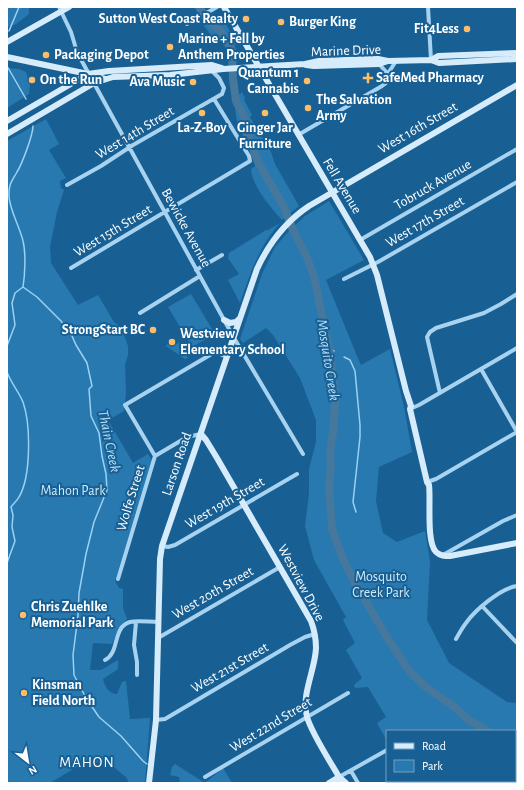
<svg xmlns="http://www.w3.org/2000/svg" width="524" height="790" font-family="'Alegreya Sans',sans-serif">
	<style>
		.green { fill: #2779b0 }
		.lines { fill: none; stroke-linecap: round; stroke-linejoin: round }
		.stream { stroke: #9bd1f3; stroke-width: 1.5 }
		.river { stroke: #45789c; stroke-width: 8 }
		.street { stroke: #a8d3f0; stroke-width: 4 }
		.secondary { stroke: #d6ecfb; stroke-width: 6 }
		.poi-dot { fill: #ffbd68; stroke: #186094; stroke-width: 1.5 }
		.labels { text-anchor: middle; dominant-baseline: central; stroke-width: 4; stroke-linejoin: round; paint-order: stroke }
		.poi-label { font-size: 14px; font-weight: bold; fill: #fff; stroke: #186094; text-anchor: start }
		.street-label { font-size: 14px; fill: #fff; stroke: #186094 }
		.park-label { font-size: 14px; fill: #cfeafb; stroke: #186094 }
		.water-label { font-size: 15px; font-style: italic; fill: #b5ddf7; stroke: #186094 }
		.neighbourhood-label { font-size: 15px; letter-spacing: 1px; fill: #fff; stroke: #186094 }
	</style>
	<rect width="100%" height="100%" fill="#186094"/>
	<path class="green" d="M7,7h22v7l-13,10 -9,3z
		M213,14l9,3 15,27 -7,4 -6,-10 -10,1 -13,-17z
		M7,68l12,1 7,3 4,13 -1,9 -22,14z
		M242,92l3,6 -1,2 8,15 -2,2 21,35 4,12 24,42 -17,14c-11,-12 -30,-34 -31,-51l4,-3v-7l-11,-20 -7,-17 -3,-22z
		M46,119l13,25 -10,6 17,28 -6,3 1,7 3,2 -7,22 -7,35 1,16 27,42 20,-10 16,27 7,5 7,19v9l-3,10 1,29 -2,17 -16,9 25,43 15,-9 4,6 -37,121 4,7 4,1v19l4,11 -8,9 -7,16 -19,-1 -3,27h11l17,-10v9l-15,10c2,8 5,14 14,15l5,-12 4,-1 4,38 20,-1 -5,65h-16l-3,-6 -20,-16 -26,4 -30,18h-43v-642z
		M329,201l35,59 -38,20 31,76 4,9 29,-16 14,58 8,45 -33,15 -3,34 7,32 14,9 28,-11 5,30 -3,59 22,43 58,39 10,1v77l-2,1v-50h-128v10l-10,-18 9,-6 -18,-30 -13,1 -1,-3 8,-7 -16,-28 9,-7 -12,-23 3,-3 -32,-57 -9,-34 4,-32v-25l7,-27v-22l-16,-42 -27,-43 -7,-7 -23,15 -3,-4 22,-65 13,-27 14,-16 16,-15z
		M280,223c-21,23 -30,51 -40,80l-12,-23 11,-6 -11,-16 1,-5 37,-23h2z
		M191,294l24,40 -23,13 -24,-40z
		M171,339l6,5 2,-2 9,16 -3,1 -19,-13z
		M175,764l30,19 18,-15 9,15h-52l-1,-6 -9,-2 2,-8z"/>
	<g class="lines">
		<path class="stream" d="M9,31l10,-24
			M7,66l19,33
			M23,287l14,10 24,24 11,15 4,9 11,18 5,23 -3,3 2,27 8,17 3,23 4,18 1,16 -13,32 -8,32 -7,39 -1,23 -5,39 1,20 12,23 13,19 22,19 22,25 4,3
			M23,287c2,-12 3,-34 0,-46 -3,-14 -15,-34 -14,-47 0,-11 3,-13 8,-22 5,-8 16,-37 16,-46
			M7,346l8,-21 -3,-22 3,-10 8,-6
			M329,348l5,3
			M344,357l6,3 5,11 5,54v12l-7,65 3,10
			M7,372c4,11 12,20 16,30 8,23 8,75 -4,95 -2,4 -6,7 -8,10l2,8 -1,12 3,14 -8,22"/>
		<path class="river" d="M199,7l9,14 13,10 4,10 4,4 3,5 1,29 3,22 9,18 2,13 4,11 7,19 26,45 9,23 14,27 7,20 15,71 5,33 1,25 -2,26 -3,21 1,12 -2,21 3,43 11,30 13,26 32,54 22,33 16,15 27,19 17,15 18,10
			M515,744l2,1"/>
		<path class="street" d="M59,7l12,25 6,20 7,13 150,273 69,116
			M428,7l3,53
			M187,24l30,-17
			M379,64l9,10
			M298,135l84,-49 4,-3 3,-11 7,-11
			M67,185l34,-19 32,-21 89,-51 2,-6 -5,-10 -7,-7
			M360,240l157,-91
			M71,268l179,-107 -1,-5 -35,-57
			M196,270l26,-15
			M344,279l34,-17 139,-80
			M140,313l60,-37
			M215,352l12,5
			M481,369l36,63
			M440,393l-13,-56 3,-5 6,-4 48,-15 17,-9 16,-10
			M410,409l9,-4 98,-57
			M155,456l32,-19 14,-3
			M427,482l9,-3 81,-47
			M162,546l6,1 7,-2 122,-71
			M443,555l60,-34 14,-6
			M118,579l37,-123 -30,-51 90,-53 2,-2 5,-2 7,2
			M482,606l35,37
			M136,622l-2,23 3,17v13
			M158,638l122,-71
			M456,639c3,-5 6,-11 10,-16 9,-13 35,-35 51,-37
			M105,660c15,-7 7,-33 25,-38 8,-2 19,0 28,0
			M156,720l9,-1 125,-74 15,-8 10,-3
			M351,771l7,12
			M205,777l143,-84
			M339,777l48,-27"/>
		<path class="secondary" d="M224,7l136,233 10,17 7,18 29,116 5,15 -1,3 17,73 2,3c2,14 -3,57 7,67 4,4 9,4 14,4l67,-13
			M7,42l62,-35
			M7,57l81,17 17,5
			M431,60l7,-4 79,-3
			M306,65l8,1 65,-2 9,-3 43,-1 8,3 78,-4
			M7,121l81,-47 21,-3 103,-6 10,3
			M7,134l87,-51 19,-6 57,-2 53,-6 82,-5 14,-3 59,-2 10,2
			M224,320l6,3 6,-1 4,-4
			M201,434l5,6 11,18 94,163c3,8 5,18 5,27 -1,23 -15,46 -9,69 5,17 23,44 32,60l1,6
			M339,777l7,6
			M149,783l7,-63 4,-161 2,-13 95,-277c12,-26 28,-47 52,-63l208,-121
			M329,783l10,-6"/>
	</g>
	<g class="poi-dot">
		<circle cx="246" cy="19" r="4"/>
		<circle cx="281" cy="22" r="4"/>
		<circle cx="467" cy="29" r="4"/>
		<circle cx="170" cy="47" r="4"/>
		<circle cx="46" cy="55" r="4"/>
		<path d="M366 72h4v4h4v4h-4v4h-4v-4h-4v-4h4z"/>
		<circle cx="32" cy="80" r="4"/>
		<circle cx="307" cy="81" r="4"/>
		<circle cx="193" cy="82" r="4"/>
		<circle cx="308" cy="108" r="4"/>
		<circle cx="202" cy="113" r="4"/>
		<circle cx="265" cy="113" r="4"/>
		<circle cx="153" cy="330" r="4"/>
		<circle cx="172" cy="342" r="4"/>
		<circle cx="23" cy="615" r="4"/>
		<circle cx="24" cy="693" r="4"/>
	</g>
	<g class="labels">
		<g class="poi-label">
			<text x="238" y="19" text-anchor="end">Sutton West Coast Realty</text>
			<text x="289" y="22">Burger King</text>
			<text x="459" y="29" text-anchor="end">Fit4Less</text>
			<text x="178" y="39">Marine + Fell by<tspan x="178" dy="16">Anthem Properties</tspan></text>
			<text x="54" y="55">Packaging Depot</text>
			<text x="299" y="73" text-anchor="end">Quantum 1<tspan x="299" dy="16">Cannabis</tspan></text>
			<text x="376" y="78">SafeMed Pharmacy</text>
			<text x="40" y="80">On the Run</text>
			<text x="185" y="82" text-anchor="end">Ava Music</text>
			<text x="316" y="100">The Salvation<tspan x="316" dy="16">Army</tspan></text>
			<text x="202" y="128" text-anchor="middle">La-Z-Boy</text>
			<text x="265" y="128" text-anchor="middle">Ginger Jar<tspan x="265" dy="16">Furniture</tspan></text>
			<text x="145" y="330" text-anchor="end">StrongStart BC</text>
			<text x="180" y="334">Westview<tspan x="180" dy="16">Elementary School</tspan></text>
			<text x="31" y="607">Chris Zuehlke<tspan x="31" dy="16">Memorial Park</tspan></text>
			<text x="32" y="685">Kinsman<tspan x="32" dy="16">Field North</tspan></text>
		</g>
		<g class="street-label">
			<text transform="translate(346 51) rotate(-2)">Marine Drive</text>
			<text transform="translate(418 128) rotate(-30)">West 16th Street</text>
			<text transform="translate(135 133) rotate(-31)">West 14th Street</text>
			<text transform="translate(433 185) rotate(-30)">Tobruck Avenue</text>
			<text transform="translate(342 186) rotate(59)">Fell Avenue</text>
			<text transform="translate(425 222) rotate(-30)">West 17th Street</text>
			<text transform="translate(186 228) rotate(61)">Bewicke Avenue</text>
			<text transform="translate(113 231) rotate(-31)">West 15th Street</text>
			<text transform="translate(177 464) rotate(-71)">Larson Road</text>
			<text transform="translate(131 498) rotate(-73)">Wolfe Street</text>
			<text transform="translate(225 503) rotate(-30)">West 19th Street</text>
			<text transform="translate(301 583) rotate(62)">Westview Drive</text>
			<text transform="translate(213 593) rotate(-30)">West 20th Street</text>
			<text transform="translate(230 668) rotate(-30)">West 21st Street</text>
			<text transform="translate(271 725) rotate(-31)">West 22nd Street</text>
		</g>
		<g class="park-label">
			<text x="73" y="491">Mahon Park</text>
			<text x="381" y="577">Mosquito<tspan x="381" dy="16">Creek Park</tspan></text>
		</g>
		<g class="water-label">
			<text transform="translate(328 360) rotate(81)">Mosquito Creek</text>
			<text transform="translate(109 441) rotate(78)">Thain Creek</text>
		</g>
		<g class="neighbourhood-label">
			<text x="87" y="762">MAHON</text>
		</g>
	</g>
	<rect width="524" height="790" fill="none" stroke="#ffffff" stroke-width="16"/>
	<rect x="386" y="730" width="130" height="52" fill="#186094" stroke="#74a0bf"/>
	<rect x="394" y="743" width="20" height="6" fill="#d6ecfb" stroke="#74a0bf"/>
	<text x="422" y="750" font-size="12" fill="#ffffff">Road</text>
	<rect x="394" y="760" width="20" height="12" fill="#2779b0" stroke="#74a0bf"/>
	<text x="422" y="770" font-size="12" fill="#ffffff">Park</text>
	<g transform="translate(28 762) rotate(149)" stroke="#186094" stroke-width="3" paint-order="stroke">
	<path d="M0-3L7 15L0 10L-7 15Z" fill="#ffffff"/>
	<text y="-6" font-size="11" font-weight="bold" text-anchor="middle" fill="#ffffff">N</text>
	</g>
</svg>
